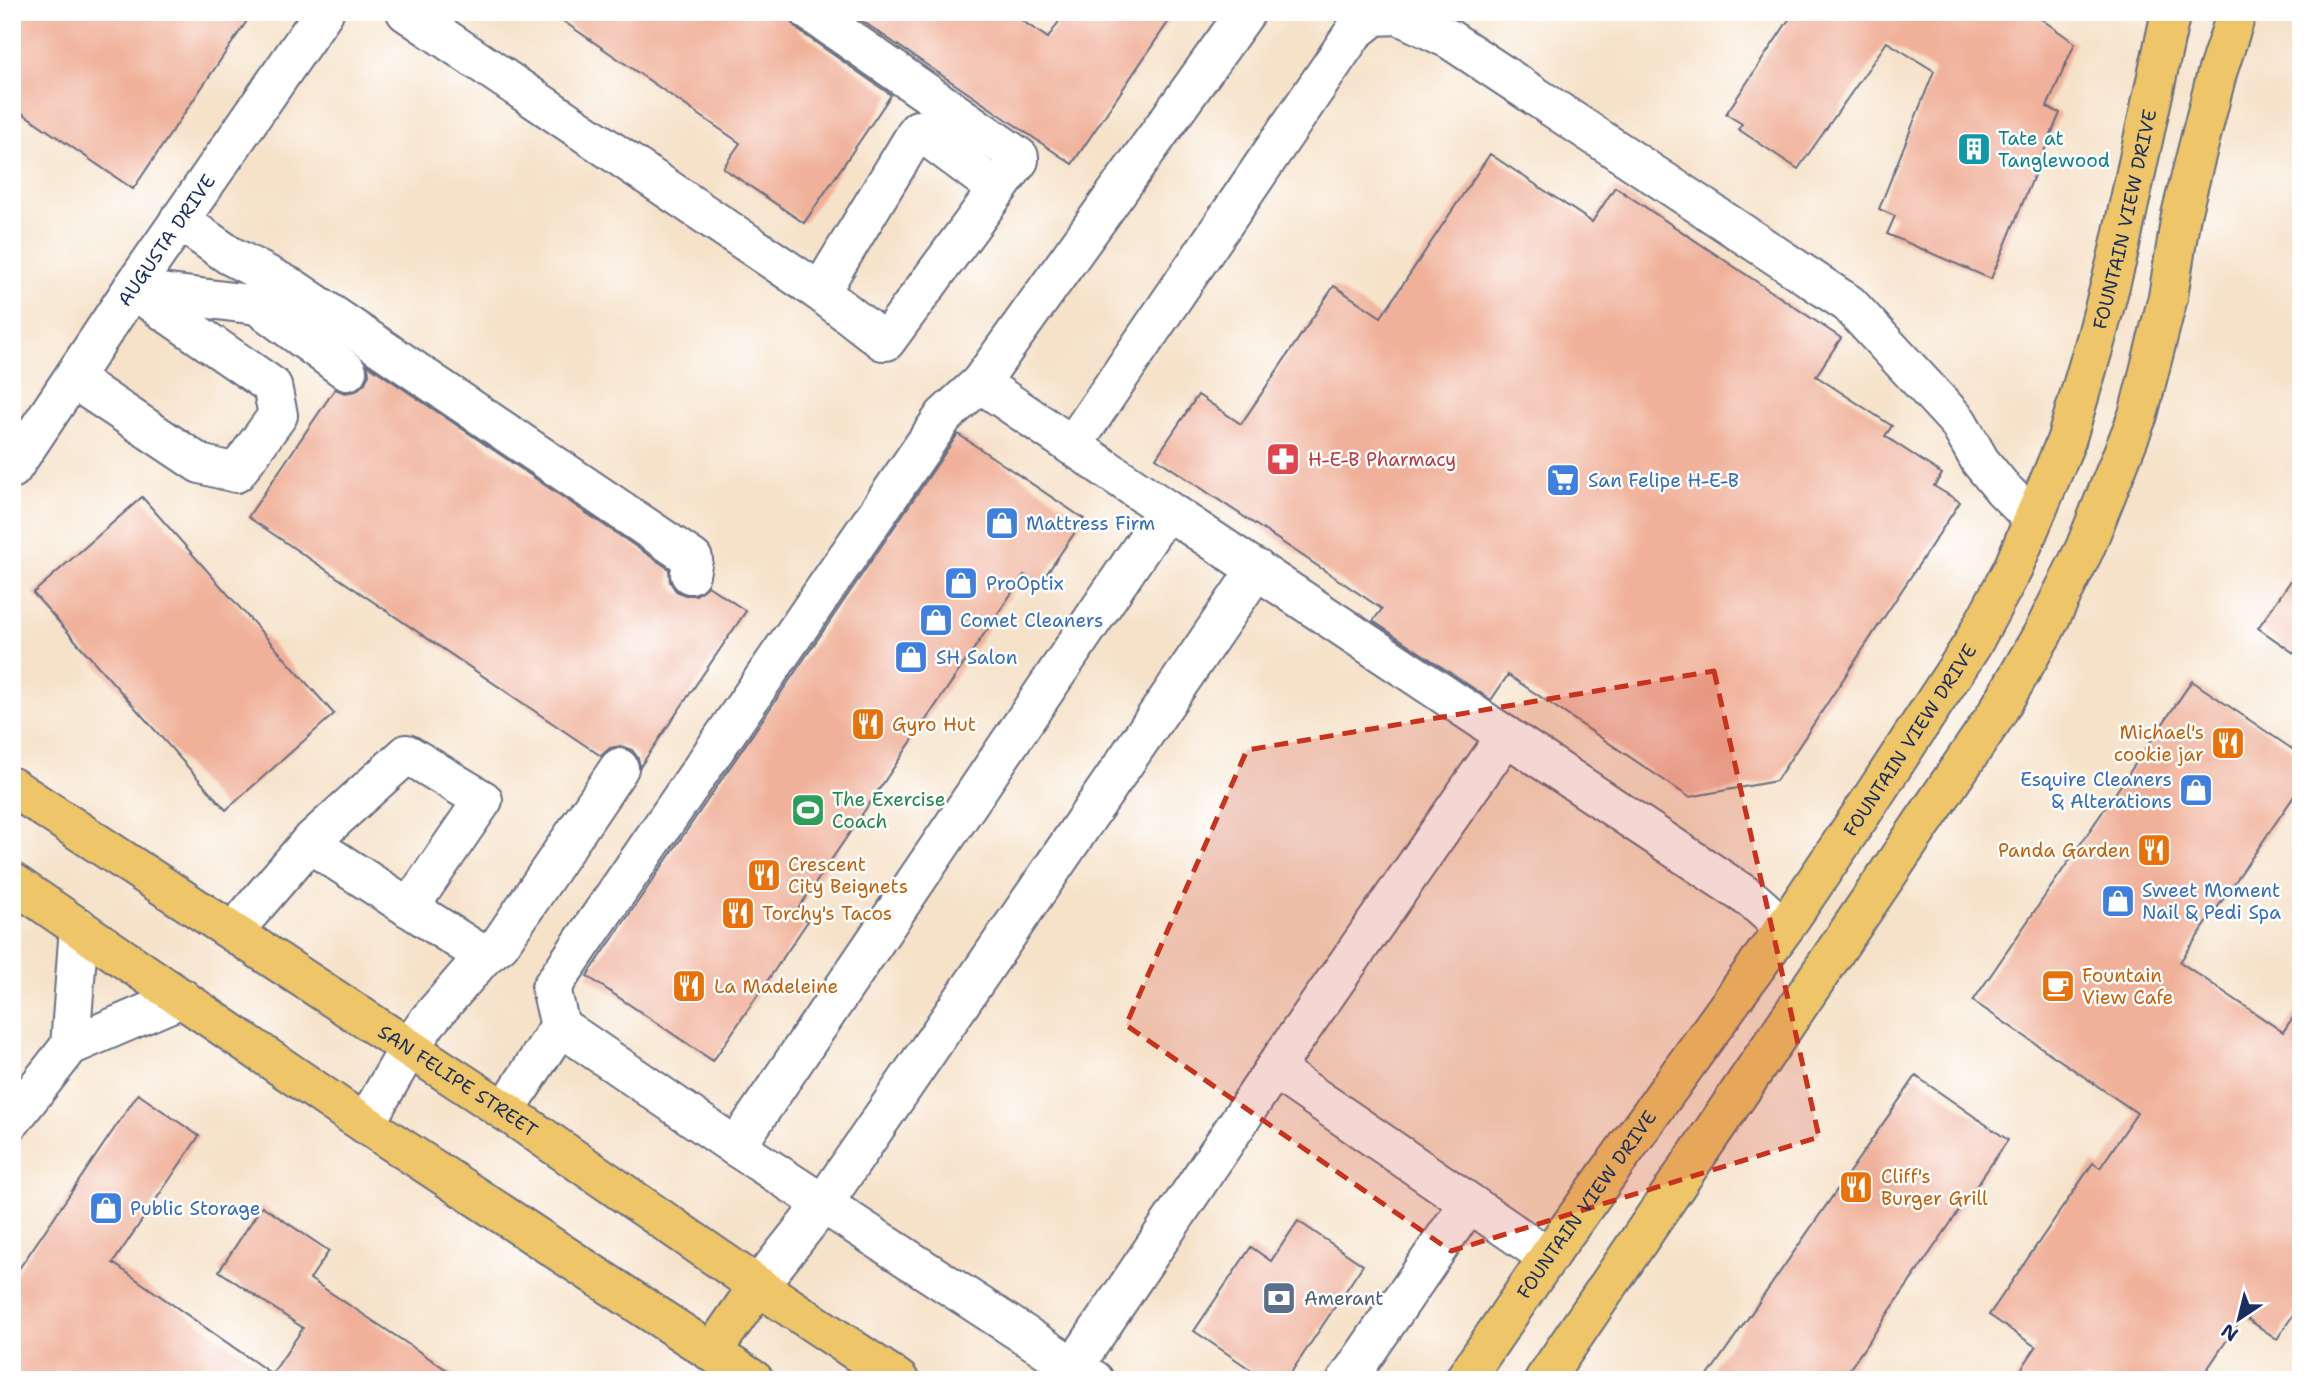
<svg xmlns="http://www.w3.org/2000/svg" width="2313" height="1392" font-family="'Shantell Sans',sans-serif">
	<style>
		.building { fill: #f0b099 }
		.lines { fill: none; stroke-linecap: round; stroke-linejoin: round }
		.minor-casing { stroke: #686e83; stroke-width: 42 }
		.major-casing { stroke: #686e83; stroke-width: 42 }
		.minor { stroke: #fff; stroke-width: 38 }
		.major { stroke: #eec569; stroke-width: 38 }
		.marked { fill: #c8321e; fill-opacity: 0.2; stroke: #c8321e; stroke-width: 5; stroke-dasharray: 14 9; stroke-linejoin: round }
		.labels { text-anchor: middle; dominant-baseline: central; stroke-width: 5; stroke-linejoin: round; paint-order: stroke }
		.culture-label { font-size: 19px; fill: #0d838f; stroke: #fff; text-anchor: start }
		.street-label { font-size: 19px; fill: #1b2f5e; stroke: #fff }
		.health-label { font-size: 19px; fill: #be3a42; stroke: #fff; text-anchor: start }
		.shop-label { font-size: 19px; fill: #366cbe; stroke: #fff; text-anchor: start }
		.food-label { font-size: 19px; fill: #c56008; stroke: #fff; text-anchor: start }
		.leisure-label { font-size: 19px; fill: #27864d; stroke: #fff; text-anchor: start }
		.service-label { font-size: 19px; fill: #4e5e75; stroke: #fff; text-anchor: start }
	</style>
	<rect width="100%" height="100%" fill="#fff"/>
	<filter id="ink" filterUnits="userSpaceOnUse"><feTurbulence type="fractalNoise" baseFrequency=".0143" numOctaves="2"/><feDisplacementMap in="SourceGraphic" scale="14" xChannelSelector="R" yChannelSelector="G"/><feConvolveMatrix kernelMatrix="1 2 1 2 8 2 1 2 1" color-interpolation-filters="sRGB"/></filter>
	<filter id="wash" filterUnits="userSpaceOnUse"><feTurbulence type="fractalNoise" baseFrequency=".00686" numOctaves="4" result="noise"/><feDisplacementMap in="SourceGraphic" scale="28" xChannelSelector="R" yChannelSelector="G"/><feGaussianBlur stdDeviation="1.57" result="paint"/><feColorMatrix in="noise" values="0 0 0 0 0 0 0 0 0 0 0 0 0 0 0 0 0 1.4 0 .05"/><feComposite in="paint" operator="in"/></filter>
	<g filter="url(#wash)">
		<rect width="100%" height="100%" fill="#f6e2c9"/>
		<g id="blocks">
			<path class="building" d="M12,12h241l-120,177 -121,-83z
				M550,12h238l3,10 7,8 93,65 -87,128 -81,-55 17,-25z
				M849,12h160l39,26 17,-26h110l-103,152z
				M1794,12h237l44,31 -28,64 13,6 -69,166 -104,-45 8,-18 -16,-7 55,-138 -47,-29 -89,127 -60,-40 4,-5 -16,-10z
				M1490,154l102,68 23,-35 226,151 -25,38 76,50 -7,10 57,38 -8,12 26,16 -184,279 -87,16 -181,-122 -17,25 -118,-79 9,-12 -226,-151 42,-63 43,29 93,-138 47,31z
				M368,365l301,204 1,13 6,9 9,4h11l12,-9 38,25 -106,156 -2,-9 -6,-8 -11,-4 -11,2 -9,8 -353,-239 87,-128 10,4 11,-2 9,-8 4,-9z
				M958,434l126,85 -45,66 -15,-10 -228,337 12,9 -95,140 -126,-85z
				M142,497l192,217 -108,96 -193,-217z
				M2301,566v92l-43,-30z
				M2192,681l109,74v31l-121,176 103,70 18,-27v298l-24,36 -34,-23 -43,64h-186l22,-33 -47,-32 104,-152 7,5 37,-55 -164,-112z
				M1916,1076l92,64 -166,240h-137z
				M138,1094l61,42 -86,127 159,111 31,-46 -84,-57 43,-65 67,45 -19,28 152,101h-450v-101z
				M1298,1221l65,44 -77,115h-20l-72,-49 57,-84 20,14z"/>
		</g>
	</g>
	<g filter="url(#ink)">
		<use href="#blocks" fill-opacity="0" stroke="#686e83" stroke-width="2"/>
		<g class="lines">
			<g class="minor-casing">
				<g id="minor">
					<path d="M406,12l414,280 98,-162 78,58"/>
					<path d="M810,12l209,145v3l-133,181h-3l-63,-49"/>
					<path d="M179,220l50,35 65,34 399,270 -3,15"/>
					<path d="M137,290l120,15 90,66"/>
					<path d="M73,379l127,85 36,9 42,-58 -6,-29 -140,-97"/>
					<path d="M980,383l187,127"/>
					<path d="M1072,446l282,-414 20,-16 25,-1 50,24 400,265 109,118 22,39 23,28 29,29"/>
					<path id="s1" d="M12,469l120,-180 192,-277"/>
					<path d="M309,843l175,113 -56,65 -19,27 -44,76"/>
					<path d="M233,932l76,-89 98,-89 76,46 -74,108"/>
					<path d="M484,956l16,-12 119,-176"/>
					<path d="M560,1026l-9,-38 393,-572 36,-33 266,-371"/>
					<path d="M70,1046l9,-119"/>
					<path d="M1274,1069l232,-333"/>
					<path d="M505,1111l55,-85 176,121 358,233"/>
					<path d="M12,1120l58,-74 112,-48"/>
					<path d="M736,1147l431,-637 587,391 30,27"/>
					<path d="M758,1286l65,-82 434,-635"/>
					<path d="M1065,1380l209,-311 274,188"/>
					<path d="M1347,1380l122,-177"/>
				</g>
			</g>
			<g class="major-casing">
				<g id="major">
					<path id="s2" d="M12,787l493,324 253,175 141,94"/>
					<path d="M12,882l335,230 407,268"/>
					<path d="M712,1352l46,-66"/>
					<path id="s3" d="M1464,1380l84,-123 236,-329 84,-124 104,-159 41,-77 53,-127 30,-102 21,-80 54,-247"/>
					<path d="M1544,1380l451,-664 48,-83 42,-85 53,-133 30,-118 13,-82 36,-142 20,-61"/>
				</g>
			</g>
			<use href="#minor" class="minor"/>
			<use href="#major" class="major"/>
		</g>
	</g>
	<path class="marked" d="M1714,671l105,466 -368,114 -325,-226 121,-275z"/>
	<defs>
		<g id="building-square" transform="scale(1.75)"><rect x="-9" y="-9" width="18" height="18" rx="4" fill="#0f9aa8" stroke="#fff"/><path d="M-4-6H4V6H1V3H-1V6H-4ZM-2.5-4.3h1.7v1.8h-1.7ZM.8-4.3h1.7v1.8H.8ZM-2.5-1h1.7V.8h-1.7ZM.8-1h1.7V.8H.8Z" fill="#fff"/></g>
		<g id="pharmacy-square" transform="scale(1.75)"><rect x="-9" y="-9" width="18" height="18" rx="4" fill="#e0444e" stroke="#fff"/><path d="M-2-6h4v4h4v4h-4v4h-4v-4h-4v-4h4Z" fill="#fff"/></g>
		<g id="supermarket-square" transform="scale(1.75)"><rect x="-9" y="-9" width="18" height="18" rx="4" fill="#3f7fe0" stroke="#fff"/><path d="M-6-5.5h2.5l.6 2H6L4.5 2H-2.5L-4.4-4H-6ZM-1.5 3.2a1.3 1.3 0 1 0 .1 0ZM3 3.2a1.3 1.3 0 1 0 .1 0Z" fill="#fff"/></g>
		<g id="shop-square" transform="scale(1.75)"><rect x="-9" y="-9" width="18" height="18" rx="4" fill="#3f7fe0" stroke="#fff"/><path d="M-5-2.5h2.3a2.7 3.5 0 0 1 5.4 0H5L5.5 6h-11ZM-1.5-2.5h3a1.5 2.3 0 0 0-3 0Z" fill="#fff"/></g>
		<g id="restaurant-square" transform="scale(1.75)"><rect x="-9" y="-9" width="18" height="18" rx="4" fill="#e8710a" stroke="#fff"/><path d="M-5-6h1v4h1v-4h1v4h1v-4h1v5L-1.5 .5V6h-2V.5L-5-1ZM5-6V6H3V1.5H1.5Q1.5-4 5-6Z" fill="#fff"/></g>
		<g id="stadium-square" transform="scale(1.75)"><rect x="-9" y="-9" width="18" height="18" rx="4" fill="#2e9e5b" stroke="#fff"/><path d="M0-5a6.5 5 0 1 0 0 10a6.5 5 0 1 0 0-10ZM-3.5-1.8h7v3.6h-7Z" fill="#fff"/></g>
		<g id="cafe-square" transform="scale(1.75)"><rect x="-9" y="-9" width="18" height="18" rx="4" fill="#e8710a" stroke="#fff"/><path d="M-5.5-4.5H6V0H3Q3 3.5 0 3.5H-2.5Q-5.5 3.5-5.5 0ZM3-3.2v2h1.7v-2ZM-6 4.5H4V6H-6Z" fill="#fff"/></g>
		<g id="bank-square" transform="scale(1.75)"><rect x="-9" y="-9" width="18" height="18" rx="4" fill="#5c6f8a" stroke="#fff"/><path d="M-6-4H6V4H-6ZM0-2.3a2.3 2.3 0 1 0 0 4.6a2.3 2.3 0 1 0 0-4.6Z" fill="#fff"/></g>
	</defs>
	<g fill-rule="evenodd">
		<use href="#building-square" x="1974" y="149"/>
		<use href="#pharmacy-square" x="1283" y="459"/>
		<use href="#supermarket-square" x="1563" y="480"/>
		<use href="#shop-square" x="1002" y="523"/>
		<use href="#shop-square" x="961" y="583"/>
		<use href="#shop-square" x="936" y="620"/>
		<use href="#shop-square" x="911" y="657"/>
		<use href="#restaurant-square" x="868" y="724"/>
		<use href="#restaurant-square" x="2228" y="743"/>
		<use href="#shop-square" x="2196" y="790"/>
		<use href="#stadium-square" x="808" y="810"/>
		<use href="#restaurant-square" x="2154" y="850"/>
		<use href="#restaurant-square" x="764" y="875"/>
		<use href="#shop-square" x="2118" y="901"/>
		<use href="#restaurant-square" x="738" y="913"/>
		<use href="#restaurant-square" x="689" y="986"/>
		<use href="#cafe-square" x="2058" y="986"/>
		<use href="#restaurant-square" x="1856" y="1187"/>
		<use href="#shop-square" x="106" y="1208"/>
		<use href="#bank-square" x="1279" y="1298"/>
	</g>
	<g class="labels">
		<g class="culture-label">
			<text x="1998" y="138">Tate at<tspan x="1998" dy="22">Tanglewood</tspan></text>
		</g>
		<g class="street-label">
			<text stroke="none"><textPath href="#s3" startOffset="1348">FOUNTAIN VIEW DRIVE</textPath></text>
			<text stroke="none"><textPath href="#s1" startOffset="276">AUGUSTA DRIVE</textPath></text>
			<text stroke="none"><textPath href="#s3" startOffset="780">FOUNTAIN VIEW DRIVE</textPath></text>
			<text stroke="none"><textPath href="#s2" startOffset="534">SAN FELIPE STREET</textPath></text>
			<text stroke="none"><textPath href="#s3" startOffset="214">FOUNTAIN VIEW DRIVE</textPath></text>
		</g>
		<g class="health-label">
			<text x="1308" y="459">H-E-B Pharmacy</text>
		</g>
		<g class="shop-label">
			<text x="1588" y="480">San Felipe H-E-B</text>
			<text x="1026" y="523">Mattress Firm</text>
			<text x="986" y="583">ProOptix</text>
			<text x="960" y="620">Comet Cleaners</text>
			<text x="936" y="657">SH Salon</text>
			<text x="2172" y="779" text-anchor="end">Esquire Cleaners<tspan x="2172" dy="22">&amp; Alterations</tspan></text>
			<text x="2142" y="890">Sweet Moment<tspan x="2142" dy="22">Nail &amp; Pedi Spa</tspan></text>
			<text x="130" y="1208">Public Storage</text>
		</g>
		<g class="food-label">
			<text x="892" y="724">Gyro Hut</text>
			<text x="2204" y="732" text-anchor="end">Michael's<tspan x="2204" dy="22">cookie jar</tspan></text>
			<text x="2130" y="850" text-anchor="end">Panda Garden</text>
			<text x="788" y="864">Crescent<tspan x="788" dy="22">City Beignets</tspan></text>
			<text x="762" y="913">Torchy's Tacos</text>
			<text x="2082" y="975">Fountain<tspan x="2082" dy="22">View Cafe</tspan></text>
			<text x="714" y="986">La Madeleine</text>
			<text x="1881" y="1176">Cliff's<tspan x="1881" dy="22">Burger Grill</tspan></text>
		</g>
		<g class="leisure-label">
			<text x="832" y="799">The Exercise<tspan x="832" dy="22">Coach</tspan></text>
		</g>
		<g class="service-label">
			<text x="1304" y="1298">Amerant</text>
		</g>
	</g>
	<rect width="2313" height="1392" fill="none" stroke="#fff" stroke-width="42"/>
	<g transform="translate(2239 1319) rotate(215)" stroke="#ffffff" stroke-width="5" paint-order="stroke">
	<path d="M0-5L12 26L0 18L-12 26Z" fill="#1b2f5e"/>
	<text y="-10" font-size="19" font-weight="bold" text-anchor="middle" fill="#1b2f5e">N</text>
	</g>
</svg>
